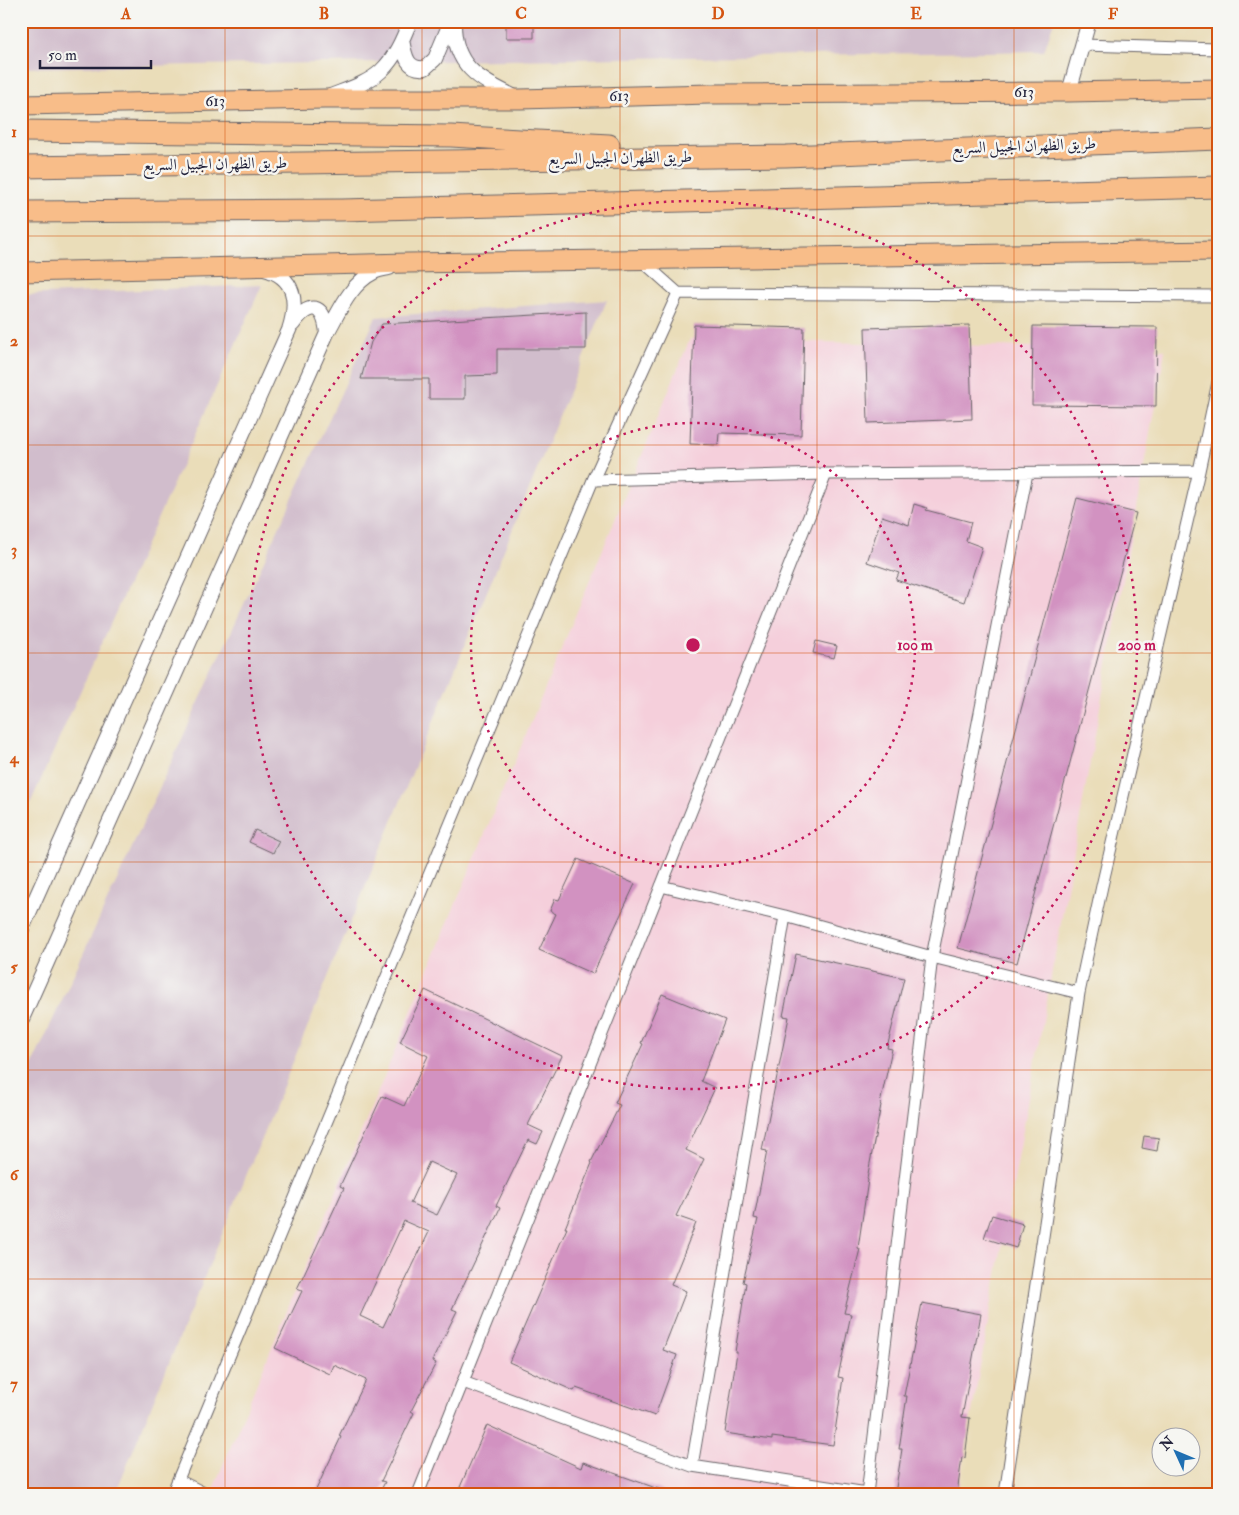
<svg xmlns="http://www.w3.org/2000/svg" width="1239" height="1515" font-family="'IM FELL Double Pica',Amiri,serif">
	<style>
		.built { fill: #f5cfdb }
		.industrial { fill: #d1bdcc }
		.building { fill: #d292c1; fill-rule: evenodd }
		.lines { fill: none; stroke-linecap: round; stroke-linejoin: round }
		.minor-casing { stroke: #686367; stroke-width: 13 }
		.tertiary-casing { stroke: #686367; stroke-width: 16 }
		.primary-casing { stroke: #686367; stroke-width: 21 }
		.motorway-casing { stroke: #686367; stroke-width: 23 }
		.minor { stroke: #fff; stroke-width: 11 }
		.tertiary { stroke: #fff; stroke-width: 14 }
		.primary { stroke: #f8bd89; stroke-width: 19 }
		.motorway { stroke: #f8bd89; stroke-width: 21 }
		.grid { fill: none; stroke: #d45411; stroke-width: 1; stroke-opacity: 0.55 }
		.ring { fill: none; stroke: #c2185b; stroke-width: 2.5; stroke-dasharray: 2.5 5 }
		.labels { text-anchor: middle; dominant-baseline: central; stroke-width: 5; stroke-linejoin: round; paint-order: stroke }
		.street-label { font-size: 16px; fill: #22223b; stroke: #f6f6f2 }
		.centre { fill: #c2185b; stroke: #f6f6f2; stroke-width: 2.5 }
		.ring-label { font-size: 15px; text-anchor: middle; font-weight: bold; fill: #c2185b; stroke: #f6f6f2; stroke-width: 5; stroke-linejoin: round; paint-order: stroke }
		.neatline { fill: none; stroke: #d45411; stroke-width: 2 }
		.grid-label { font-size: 16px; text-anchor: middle; font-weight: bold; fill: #d45411 }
	</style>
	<rect width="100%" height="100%" fill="#f6f6f2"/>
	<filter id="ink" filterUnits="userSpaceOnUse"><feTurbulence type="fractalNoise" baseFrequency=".02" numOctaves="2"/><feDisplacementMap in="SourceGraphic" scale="10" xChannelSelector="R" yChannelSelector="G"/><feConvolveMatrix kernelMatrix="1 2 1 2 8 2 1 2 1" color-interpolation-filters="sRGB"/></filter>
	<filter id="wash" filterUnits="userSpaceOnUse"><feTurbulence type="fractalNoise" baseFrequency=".0096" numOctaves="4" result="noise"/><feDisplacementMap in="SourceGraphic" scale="20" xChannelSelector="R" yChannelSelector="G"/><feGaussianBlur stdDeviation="1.12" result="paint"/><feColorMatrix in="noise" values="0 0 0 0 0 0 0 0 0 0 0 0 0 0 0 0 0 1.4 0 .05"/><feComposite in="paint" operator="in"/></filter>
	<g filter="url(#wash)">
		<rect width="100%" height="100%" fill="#eaddb9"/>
		<path class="built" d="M690,339l475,11 -208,1144h-746z"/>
		<path class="industrial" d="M21,21h1033l-10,30 -1023,17z
			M262,285l-241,539v-529z
			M607,300l-492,1194h-94v-405l355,-772z"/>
		<g id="blocks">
			<path class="building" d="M506,21h28v17h-28z
				M586,312v37h-89v26l-32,1v23h-36v-20h-68l10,-37 11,-18z
				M694,325l110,3 -3,107 -82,-2 -1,12 -28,-1z
				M969,325l3,94 -104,4 -3,-95z
				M1033,326l124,1 -1,79 -124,-1z
				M1077,498l59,15 -119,450 -59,-15z
				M914,504l13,4 -1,2 45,12 -5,19 16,6 -18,55 -68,-22 3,-7 -32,-11 15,-46 27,9z
				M816,641l21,5 -3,12 -21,-5z
				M255,830l24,11 -6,12 -24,-11z
				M578,859l57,25 -42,90 -54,-24 17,-36 -6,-3 5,-12 4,1z
				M796,954l108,24 -17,70 5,1 -12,55 1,1 -14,74 1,1 -10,68 2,1 -16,64 7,1 -13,63 5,1 -10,67 -61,-8v3l-47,-7 12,-81h-2l11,-69 -3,-1 15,-63 -4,-1 13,-67 -5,-1 27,-133 -6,-1z
				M425,990l137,66 -34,69 15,7 -6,12 -9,-4 -32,66 4,2 -48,101 5,2 -25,50 4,2 -25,48 3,2 -33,68 4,1 -6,12h-65l27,-57 -2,-1 27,-56 -32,-15 -4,9 -55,-26 27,-57 -5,-2 47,-101 -4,-2 42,-90 22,10 24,-50 -28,-14zM429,1162l28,13 -20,40 -27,-12zM404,1221l25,11 -46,95 -23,-11z
				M662,994l63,26 -24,61 14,7 -29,62 18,9 -28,57 20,7 -25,62 15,6 -23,59 14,5 -22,61 -79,-28 -2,3 -65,-29 58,-134h-2l27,-65 -1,-1 29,-57 -5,-2 28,-59 -2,-1z
				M1144,1136l15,2 -2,13 -15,-3z
				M992,1215l31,9 -7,24 -32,-10z
				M922,1303l59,11 -19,103 8,1 -5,40 -3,-1 -5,37h-62l7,-45h-3l8,-53h-3z
				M487,1425l94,43 2,-6 84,30v2h-210z"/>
		</g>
	</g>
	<g filter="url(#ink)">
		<use href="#blocks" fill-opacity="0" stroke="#686367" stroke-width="1"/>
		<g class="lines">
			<g class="minor-casing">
				<path id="minor" d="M1082,45l136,4
					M641,260l37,33
					M593,480l233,-6 373,-3
					M661,886l124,30 147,41 147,36
					M463,1382l229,84 175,27
					M692,1466l93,-550
					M178,1480l28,14
					M172,1494l421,-1014 85,-187 540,3
					M418,1494l408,-1020
					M867,1494l65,-537 95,-484
					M1005,1494l74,-501 23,-107 97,-415 19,-89"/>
			</g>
			<g class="tertiary-casing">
				<path id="tertiary" d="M454,21c-1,47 27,59 63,77
					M402,40c3,16 5,30 23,28l10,-9 16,-38
					M1069,92l20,-71
					M328,97c17,-7 39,-13 53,-26 14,-13 22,-32 29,-50
					M293,324c16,-23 31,-21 34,9
					M21,931l268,-601c9,-28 7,-53 -25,-61
					M21,1021l306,-688c12,-21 23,-49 47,-61 4,-2 10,-3 15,-4"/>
			</g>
			<g class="primary-casing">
				<path id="primary" d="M21,105l303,-6h196l190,-5 359,-2 149,-3
					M21,272l387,-9 810,-12"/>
			</g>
			<g class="motorway-casing">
				<path id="motorway" d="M21,131l430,5 158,9
					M21,167l765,-11 432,-17
					M21,212l321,-2 876,-23"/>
			</g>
			<use href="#minor" class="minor"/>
			<use href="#tertiary" class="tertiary"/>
			<use href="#primary" class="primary"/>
			<use href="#motorway" class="motorway"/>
		</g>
	</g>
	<path class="grid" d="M225,21v1473M422,21v1473M620,21v1473M817,21v1473M1014,21v1473M21,236h1197M21,445h1197M21,653h1197M21,862h1197M21,1070h1197M21,1279h1197"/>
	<g class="ring">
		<circle cx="693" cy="645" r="222"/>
		<circle cx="693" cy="645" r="444"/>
	</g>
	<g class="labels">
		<g class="street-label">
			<text x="1024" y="92">613</text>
			<text transform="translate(619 96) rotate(-2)">613</text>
			<text transform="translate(215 101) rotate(-1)">613</text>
			<text transform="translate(1024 146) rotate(-2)">طريق الظهران الجبيل السريع</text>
			<text transform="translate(620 158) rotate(-1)">طريق الظهران الجبيل السريع</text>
			<text transform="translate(215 164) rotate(-1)">طريق الظهران الجبيل السريع</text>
		</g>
	</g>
	<circle cx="693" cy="645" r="8" class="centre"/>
	<g class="ring-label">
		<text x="915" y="650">100 m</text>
		<text x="1137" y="650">200 m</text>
	</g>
	<rect width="1239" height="1515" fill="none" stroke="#f6f6f2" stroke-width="55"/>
	<g transform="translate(1176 1452) rotate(314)"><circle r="24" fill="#f6f6f2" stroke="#a1a1a9"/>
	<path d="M0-4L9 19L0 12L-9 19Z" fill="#1f6fb2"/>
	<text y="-8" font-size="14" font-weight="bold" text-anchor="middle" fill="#22223b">N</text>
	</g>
	<path d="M40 60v8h111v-8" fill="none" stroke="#22223b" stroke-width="2.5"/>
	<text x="48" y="60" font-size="15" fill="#22223b" stroke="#f6f6f2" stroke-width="4" paint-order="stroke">50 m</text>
	<rect x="28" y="28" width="1184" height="1460" class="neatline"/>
	<g class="grid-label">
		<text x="126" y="19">A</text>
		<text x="324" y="19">B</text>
		<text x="521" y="19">C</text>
		<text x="718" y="19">D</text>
		<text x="916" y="19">E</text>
		<text x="1113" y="19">F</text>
		<text x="14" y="137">1</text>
		<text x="14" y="346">2</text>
		<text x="14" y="555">3</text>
		<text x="14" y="763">4</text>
		<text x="14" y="972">5</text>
		<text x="14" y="1180">6</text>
		<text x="14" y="1389">7</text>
	</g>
</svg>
